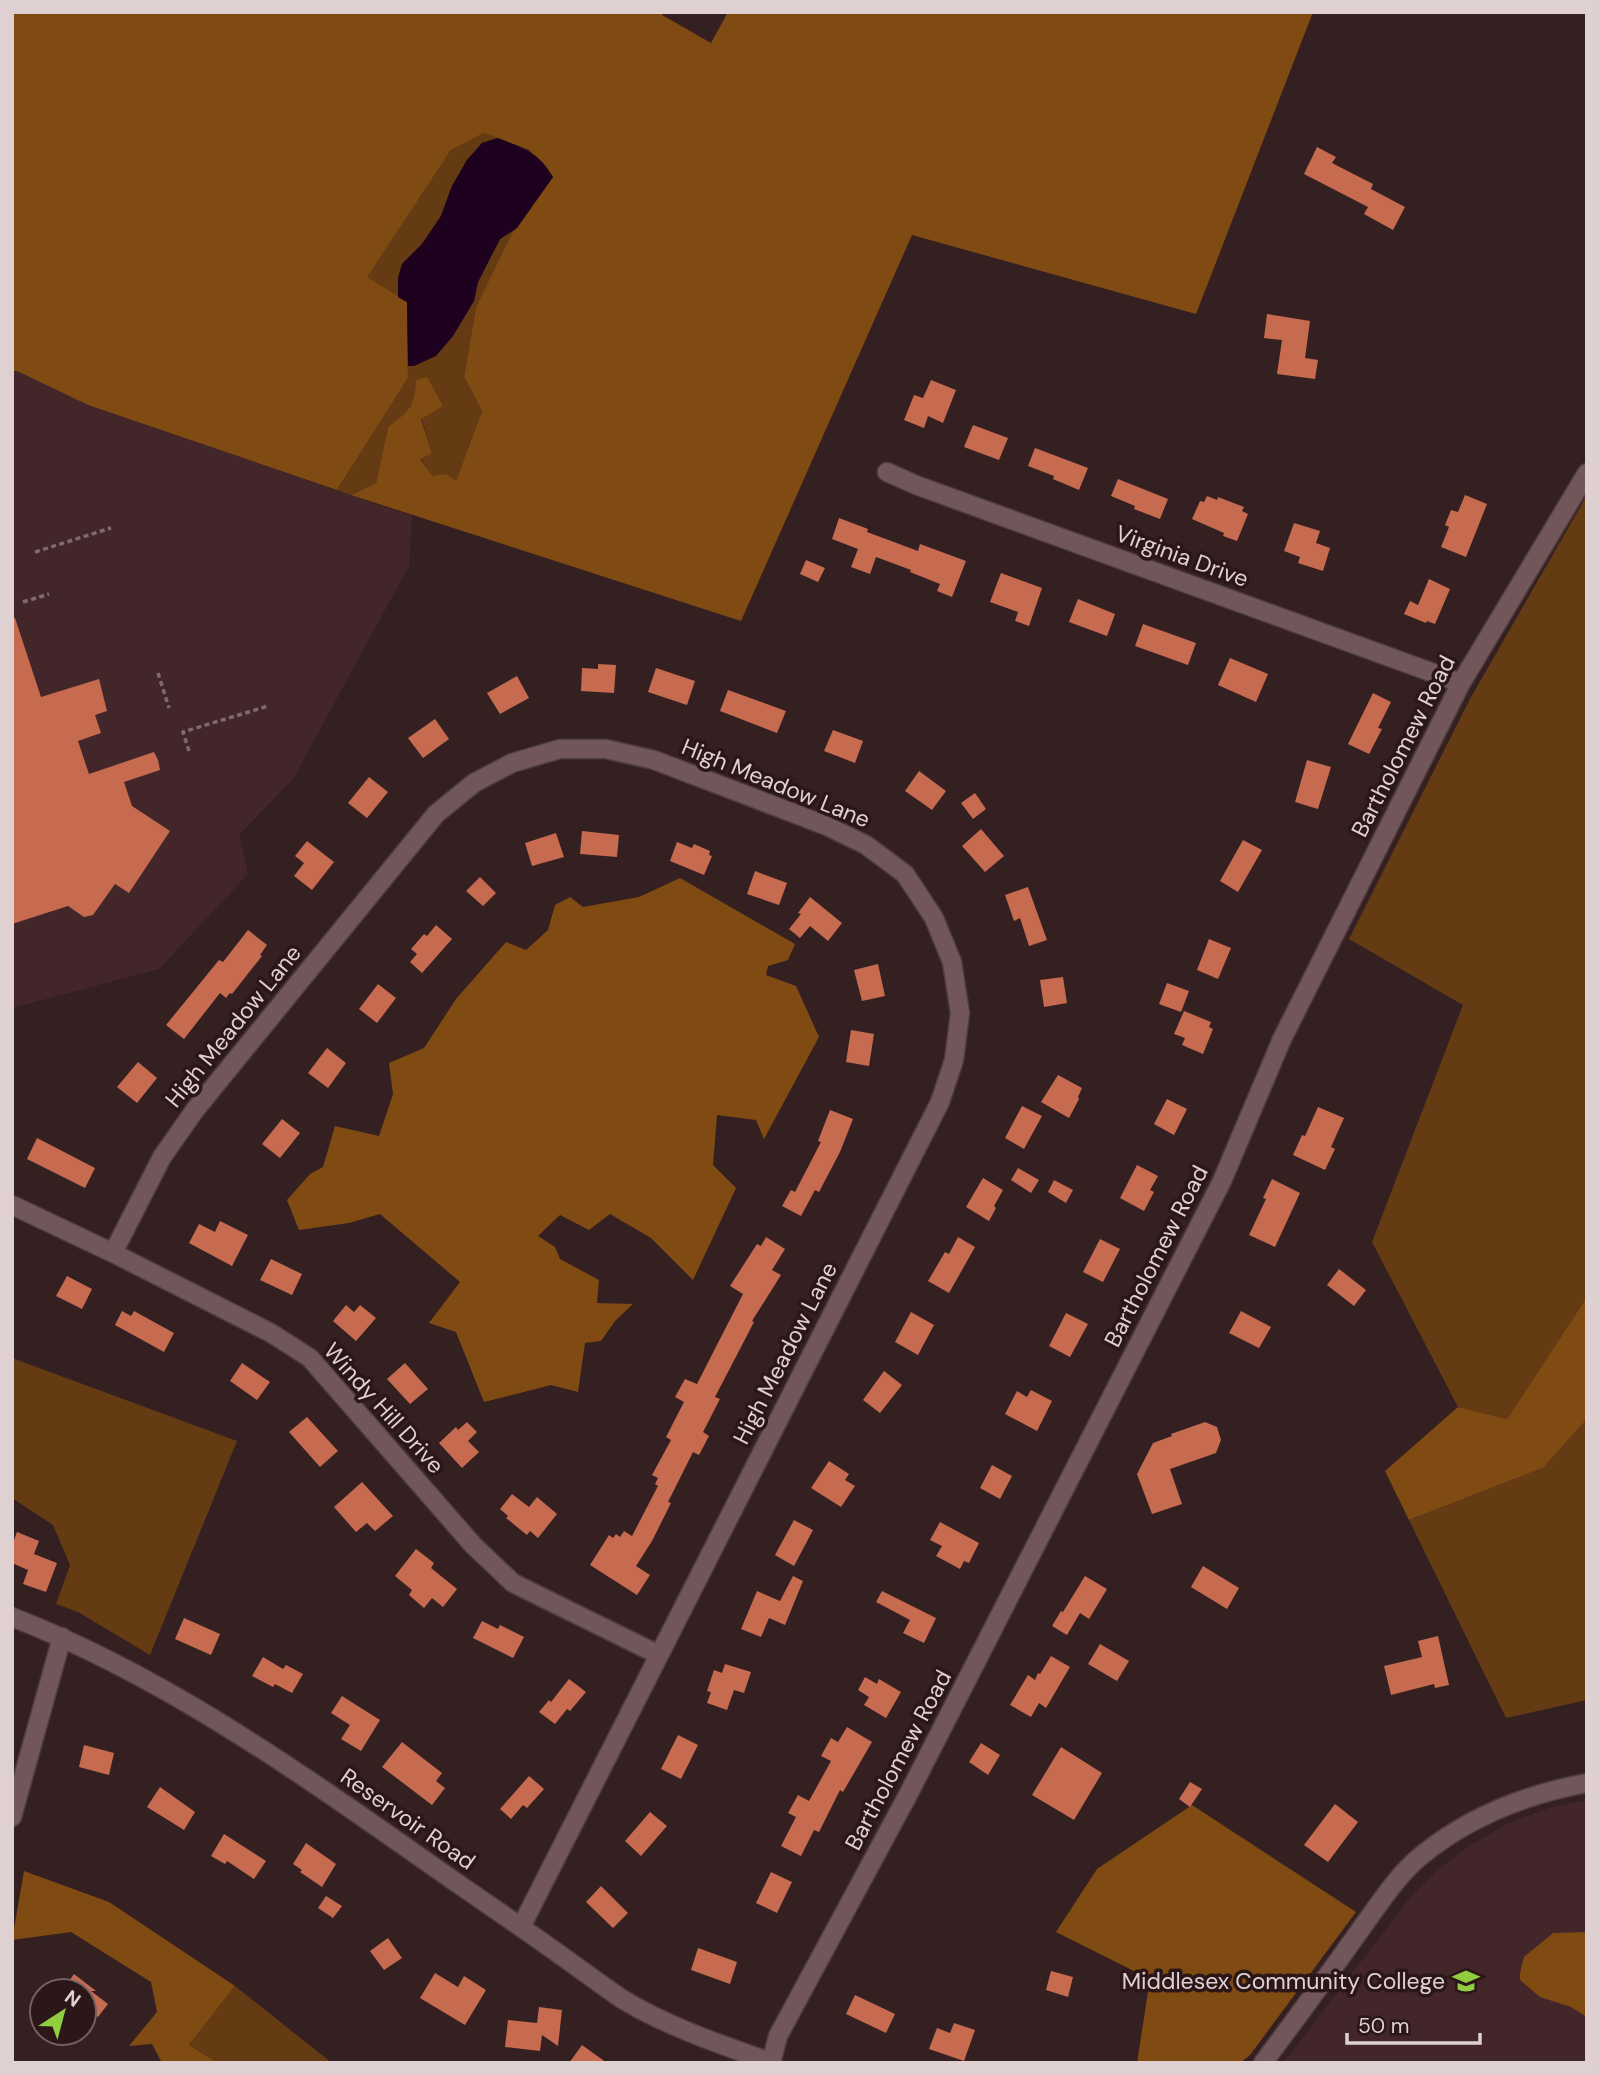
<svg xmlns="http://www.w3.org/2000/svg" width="1599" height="2075" font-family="'DM Sans',sans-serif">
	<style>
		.built { fill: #432629 }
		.green { fill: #643b12 }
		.forest { fill: #804a13 }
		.water { fill: #1e011e }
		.building { fill: #c66b4f }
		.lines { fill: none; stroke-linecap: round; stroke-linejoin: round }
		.minor-casing { stroke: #4f3d3e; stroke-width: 21 }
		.path { stroke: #7e6c6d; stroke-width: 3.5; stroke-dasharray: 5 3.5; stroke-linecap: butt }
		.minor { stroke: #715759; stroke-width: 18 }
		.labels { text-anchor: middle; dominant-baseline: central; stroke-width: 7; stroke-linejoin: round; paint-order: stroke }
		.street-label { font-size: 23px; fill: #dfd0d1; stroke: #2b1618 }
		.poi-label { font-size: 23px; fill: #dfd0d1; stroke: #2b1618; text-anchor: end }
	</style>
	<rect width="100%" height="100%" fill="#352021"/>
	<path class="built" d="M12,371h5l71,34 324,111 -3,50 -116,213 -54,56 9,39 -89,95 -147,39z
		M1587,1800v263h-304l126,-164 30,-30 33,-25 37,-21 40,-15z"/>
	<path class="green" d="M484,133l14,5 -16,5 -15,17 -15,26 -11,30 -19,28 -20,20 -4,14v19l-32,-20 85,-127z
		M517,228l-41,79 -12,70 18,34 -26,70 -23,-5 -13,-18 12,-5 -17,-56 -9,17 -18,13 -12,56 -25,12 -14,-5 71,-112v-12h6l60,-65 4,-19 22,-43z
		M1587,495v802l-80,122 -49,-12 -86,-165 91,-237 -114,-66 121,-240z
		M12,1358l225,83 -87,214 -72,-43 -22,-8 14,-39 -17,-40 -41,-27z
		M1587,1419v281l-81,18 -97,-198 134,-52z
		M235,1986l97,77h-114l-29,-18z"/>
	<path class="forest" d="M12,12h651l-1,3 49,28 17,-31h585l-117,302 -284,-79 -171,386 -390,-126 25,-12 12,-56c20,-15 27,-20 28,-47l11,-3 16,29 -22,13 11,34 -12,6 13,17 13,-2 10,7 26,-70 -18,-34 12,-70 36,-73 41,-57 -24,-27 -45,-17 -33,17 -84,127 40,25 1,76 -71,112 -249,-85 -71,-34h-5z
		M680,878l115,66 -7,16 -20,6 -2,9 30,11 23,51 -55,102 -8,-19 -39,-5 -4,50 23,23 -43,92 -42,-42 -41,-24 -21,16 -29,-15 -22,21 17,11 5,12 39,21 -2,23 36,1 -18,17 -14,20 -16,2 -7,49 -27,-7 -67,17 -28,-70 -27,-9 31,-41 -80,-68 -31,9 -50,7 -12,-30 23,-26 13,-7 12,-41 44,10 14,-42 -4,-31 35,-15 32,-49 50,-57 20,8 22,-20 7,-25 15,-8 13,10 56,-10z
		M1587,1297v122l-44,49 -134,52 -24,-49 73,-64 49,12z
		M1192,1805l164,107 -106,143 -10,8h-103l13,-84 -94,-47 41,-63z
		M24,1871l85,31 126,84 -46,59 29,18h-56l-10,-19 -23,2 28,-34 -6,-30 -80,-50 -59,8z
		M1587,1932v85l-16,-10 -31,-10 -20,-17v-7l4,-16 29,-24z"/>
	<path class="water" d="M498,138c25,10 41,14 55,39l-36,51 -17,11 -22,43 -4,19 -21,35 -17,20 -22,10h-6l-1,-64 -9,-5v-19l4,-14 20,-20 19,-28 11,-30 15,-26 15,-17z"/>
	<path class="building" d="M1317,147l19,10 -4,6 41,21 -2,5 34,18 -12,23 -29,-16 4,-7 -64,-33z
		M1267,314l43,7 -5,37 13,2 -3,19 -38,-5 5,-34 -18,-2z
		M931,380l25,10 -13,33 -15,-7 -4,12 -20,-8 10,-25 9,3z
		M973,425l35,13 -9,22 -35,-13z
		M1035,448l53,20 -9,22 -26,-11 1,-3 -26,-10z
		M1118,479l50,20 -8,20 -26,-10 1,-3 -24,-10z
		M1465,495l22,9 -21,53 -25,-10 8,-20 -4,-2 6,-15 7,2z
		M1207,496l10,4 1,-3 26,10 -2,4 6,3 -11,27 -14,-5 1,-3 -32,-14 8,-18 4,1z
		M839,518l29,11 -1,3 51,19 2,-7 46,17 -14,36 -15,-6 3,-7 -30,-12 1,-2 -35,-13 -6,17 -19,-7 7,-18 -26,-10z
		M1294,523l26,8 -4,12 14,5 -7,23 -25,-8 2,-6 -16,-6z
		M806,560l19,8 -7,14 -18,-8z
		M1001,573l41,15 -13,38 -14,-5 3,-9 -28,-10z
		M1429,579l21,10 -15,35 -8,-3 -1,2 -22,-9 6,-13 8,4z
		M1078,599l37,15 -8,22 -38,-14z
		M12,618h3l26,79 58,-18 8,32 -12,4 6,18 -23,8 11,33 65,-22 4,8 2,10 -36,12 8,24 38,25 -41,62 -14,-9 -22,31 -9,2 -16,-11 -56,18z
		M1143,624l53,19 -8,22 -53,-19z
		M1230,658l38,16 -12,28 -38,-17z
		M598,664l18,1 -2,28 -33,-2 1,-23 16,1z
		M656,668l39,13 -8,24 -39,-13z
		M517,676l12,22 -29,16 -13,-21z
		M728,690l58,21 -9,22 -57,-22z
		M1373,693l18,9 -13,26 4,1 -13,25 -21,-10z
		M435,719l14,20 -26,19 -15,-20z
		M833,730l30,11 -8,22 -31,-12z
		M1307,760l24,7 -13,42 -23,-7z
		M919,771l27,20 -14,19 -27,-19z
		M369,777l19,15 -21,26 -19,-15z
		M975,793l11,16 -13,10 -12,-16z
		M981,829l23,27 -19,16 -23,-26z
		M582,831l37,4 -2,22 -37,-3z
		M556,833l8,24 -32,9 -7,-23z
		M1243,840l19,10 -24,42 -18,-11z
		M307,841l27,21 -22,28 -18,-14 10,-13 -9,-7z
		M677,842l15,6 2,-4 16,7 -1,4 3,1 -8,19 -34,-14z
		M755,871l32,12 -8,22 -32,-11z
		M480,877l16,16 -13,13 -17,-15z
		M1028,887l19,53 -18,6 -9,-28 -6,3 -9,-26z
		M810,897l32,26 -14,18 -18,-15 -10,12 -11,-9 12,-15 -3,-1z
		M436,925l16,14 -30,34 -12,-11 7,-8 -6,-5 13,-15 3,2z
		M248,930l19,15 -7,10 2,1 -30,38 -2,-1 -4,5 -6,-5 -36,46 -18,-14 53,-65 4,2z
		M1209,939l22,9 -13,31 -21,-9z
		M878,964l7,32 -23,5 -8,-31z
		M1063,977l4,26 -23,4 -4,-27z
		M1167,983l22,8 -8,21 -22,-8z
		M378,984l18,14 -19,25 -18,-14z
		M1184,1011l27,11 -2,5 4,2 -10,25 -21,-9 3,-7 -11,-4z
		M851,1030l23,4 -5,32 -23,-4z
		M327,1048l19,15 -18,25 -20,-15z
		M138,1062l19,16 -20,25 -20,-16z
		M1058,1075l24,13 -4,9 1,2 -10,19 -28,-16z
		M1167,1099l20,10 -13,26 -20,-11z
		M1022,1106l20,10 -18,33 -19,-11z
		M1318,1107l26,11 -13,29 4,2 -10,21 -32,-15 9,-20 3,1z
		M830,1110l23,9 -13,33 -21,40 -4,-2 -14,26 -19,-10 9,-16 4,2 26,-50 -3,-1z
		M282,1119l18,14 -20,25 -18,-14z
		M37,1138l58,30 -10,20 -58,-29z
		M1137,1165l21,11 -8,14 4,2 -10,19 -24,-13z
		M1018,1168l21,12 -8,13 -20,-13z
		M983,1178l20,12 -9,16 2,2 -7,13 -23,-14z
		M1272,1179l28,14 -25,54 -26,-12 17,-36 -3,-1z
		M1054,1180l19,10 -7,13 -18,-11z
		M220,1221l28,14 -16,31 -43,-23 10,-19 16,8z
		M766,1237l19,12 -13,21 9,5 -29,46 2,1 -39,75 5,2 -17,33 6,4 -10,19 -6,-3 -25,50 3,1 -19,38 -16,25 14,9 -13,20 -47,-30 19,-30 4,3 3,-4 4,3 4,-6 8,5 26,-50 -3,-2 3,-6 -6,-3 19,-35 -5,-3 18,-35 -9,-5 10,-18 12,5 46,-90 -13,-8 27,-42 4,2z
		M958,1237l17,10 -26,46 -21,-12 17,-29 4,2z
		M1100,1239l20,10 -17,33 -20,-10z
		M271,1259l31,15 -10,21 -32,-15z
		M1339,1269l27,21 -12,16 -27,-21z
		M67,1276l25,13 -10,20 -26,-13z
		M346,1305l8,7 6,-7 16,13 -20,23 -23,-20z
		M122,1311l9,5 3,-5 40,22 -10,19 -49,-27z
		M1241,1311l30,16 -12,21 -30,-15z
		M911,1312l23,13 -16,30 -23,-13z
		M1066,1313l22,11 -18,33 -21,-11z
		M242,1363l28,19 -13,18 -27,-19z
		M405,1363l23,26 -18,15 -23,-25z
		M884,1371l18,14 -22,28 -17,-13z
		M1031,1390l21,11 -15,30 -32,-17 12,-23 10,6z
		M307,1417l31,34 -18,16 -31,-35z
		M467,1422l10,10 -9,9 11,11 -17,16 -23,-25 17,-16 2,3z
		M1205,1422l12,5 4,13 -5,13 -46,16 12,35 -30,10 -15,-40 16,-31 19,-7 -1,-2z
		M829,1461l20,13 -4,6 10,6 -14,21 -30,-19z
		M992,1465l20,11 -12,23 -20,-11z
		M362,1482l31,34 -18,15 -8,-8 -11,9 -22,-25z
		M512,1494l17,13 8,-10 20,17 -19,24 -8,-7 -3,4 -21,-17 2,-2 -8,-7z
		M794,1520l19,10 -19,36 -19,-11z
		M940,1522l39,21 -10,20 -5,-2 -4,8 -24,-13 6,-10 -12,-6z
		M17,1532l22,9 -5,13 23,9 -11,29 -23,-8 5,-14 -16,-7v-18z
		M416,1549l18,14 -3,5 26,21 -14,18 -11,-9 -8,10 -15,-13 3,-5 -17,-14z
		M1203,1566l36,22 -12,21 -36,-22z
		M793,1576l10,5 -18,44 -16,-7 -8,19 -20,-8 16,-38 23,10z
		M1085,1576l22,13 -18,30 -9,-6 -13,22 -15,-9 9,-15 2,1z
		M882,1591l54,27 -12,25 -21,-10 7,-13 -34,-18z
		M184,1618l36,16 -9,21 -36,-16z
		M482,1621l16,8 2,-4 24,12 -11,21 -40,-20z
		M1438,1636l11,49 -14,3 -1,-4 -43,11 -7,-29 38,-9 -4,-16z
		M1100,1644l29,17 -12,20 -29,-17z
		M1051,1656l19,11 -24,41 -7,-5 -8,14 -21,-12 18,-30 7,5 3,-7 2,1z
		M263,1657l20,12 3,-4 17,9 -11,19 -17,-9 -2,3 -21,-11z
		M725,1664l26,8 -7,21 -10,-3 -7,20 -20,-7 4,-11 -4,-1 7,-21 8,3z
		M865,1677l12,7 2,-5 22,13 -15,26 -22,-13 5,-8 -11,-7z
		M569,1679l17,13 -16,19 -3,-2 -12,15 -16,-12 10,-12 2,2z
		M342,1696l38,24 -19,31 -20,-12 9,-14 -19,-12z
		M847,1727l25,15 -29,50 -3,-2 -21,42 -5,-2 -13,26 -20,-10 15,-29 -8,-4 10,-18 11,6 22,-40 -10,-5 10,-18 7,4z
		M678,1735l20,10 -17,34 -20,-10z
		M402,1742l40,31 -6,8 9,7 -13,17 -50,-38z
		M981,1743l19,12 -12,20 -19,-13z
		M84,1745l30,8 -5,22 -30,-8z
		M1061,1747l41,26 -28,47 -42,-25z
		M529,1776l15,13 -17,19 -4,-3 -12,14 -11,-10z
		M1190,1782l12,7 -12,18 -11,-8z
		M160,1787l35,25 -11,18 -37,-23z
		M1335,1804l23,18 -30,40 -24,-17z
		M650,1812l17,14 -26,30 -16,-15z
		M224,1834l42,27 -12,18 -27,-18 -2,3 -14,-8z
		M306,1843l30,21 -14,23 -22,-15 2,-2 -9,-6z
		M771,1872l21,10 -15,31 -21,-10z
		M601,1886l27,27 -15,15 -27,-26z
		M326,1896l16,10 -9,12 -15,-10z
		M388,1938l14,20 -18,12 -14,-19z
		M698,1948l39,14 -7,22 -39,-14z
		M1051,1971l22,6 -5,20 -22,-7z
		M435,1973l23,14 6,-11 22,14 -21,35 -45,-27z
		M74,1974l22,17h-5l17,13 -10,13 -14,-10v-16h-22z
		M855,1995l40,19 -9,19 -40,-19z
		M539,2007l23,3 -4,36 -16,-11 -2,16 -35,-4 3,-27 29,3z
		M954,2023l21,7 -11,31 -35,-12 8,-21 13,5z
		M582,2045l25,18h-38z"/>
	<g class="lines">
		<g class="minor-casing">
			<path id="minor" d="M887,472l29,13 545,198
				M12,1205l101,48 158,80 39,25 163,187 40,38 146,72
				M113,1253l49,-96 33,-47 241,-296 38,-31 38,-20 48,-14h46l48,11 173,66 39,19 39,29 29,44 18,44 8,51 -6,47 -14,42 -419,825
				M12,1617c162,63 303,167 445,266 36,25 73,50 109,76 18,13 37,27 56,40 46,28 100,46 151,64
				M12,1817l50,-180
				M771,2063l7,-27 131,-243 313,-612 60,-142 179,-356 126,-210
				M1263,2063c32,-43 64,-86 95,-130 20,-27 38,-57 64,-78 48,-39 105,-61 165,-72"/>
		</g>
		<path class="path" d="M35,552l76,-24
			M23,602l26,-8
			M158,673l11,35
			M189,751l-6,-19 85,-26"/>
		<use href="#minor" class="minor"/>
	</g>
	<defs>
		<g id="university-bare" transform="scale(2.1)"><path d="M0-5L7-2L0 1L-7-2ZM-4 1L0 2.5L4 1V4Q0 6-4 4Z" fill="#91cd40" stroke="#2b1618" stroke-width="2.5" paint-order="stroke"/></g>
	</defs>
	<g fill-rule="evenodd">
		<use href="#university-bare" x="1466" y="1981"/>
	</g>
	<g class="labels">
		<g class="street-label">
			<text transform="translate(1182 556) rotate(20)">Virginia Drive</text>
			<text transform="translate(1403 746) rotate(-63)">Bartholomew Road</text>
			<text transform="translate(776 783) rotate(22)">High Meadow Lane</text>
			<text transform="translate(233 1026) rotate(-51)">High Meadow Lane</text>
			<text transform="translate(1156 1256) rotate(-63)">Bartholomew Road</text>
			<text transform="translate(785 1353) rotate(-63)">High Meadow Lane</text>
			<text transform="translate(384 1408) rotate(48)">Windy Hill Drive</text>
			<text transform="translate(898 1760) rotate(-62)">Bartholomew Road</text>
			<text transform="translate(408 1819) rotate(35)">Reservoir Road</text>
		</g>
		<g class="poi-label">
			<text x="1445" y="1981">Middlesex Community College</text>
		</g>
	</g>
	<rect width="1599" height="2075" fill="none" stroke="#dfd0d1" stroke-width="28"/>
	<g transform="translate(63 2012) rotate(36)"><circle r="33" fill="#2b1618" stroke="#736062" stroke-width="2"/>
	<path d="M0-5L12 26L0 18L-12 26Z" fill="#91cd40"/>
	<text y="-10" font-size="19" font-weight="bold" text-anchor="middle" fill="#dfd0d1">N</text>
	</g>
	<path d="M1347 2033v10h133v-10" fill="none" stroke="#dfd0d1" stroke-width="3.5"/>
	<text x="1358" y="2033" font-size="21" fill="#dfd0d1" stroke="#2b1618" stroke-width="5" paint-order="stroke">50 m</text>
</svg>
